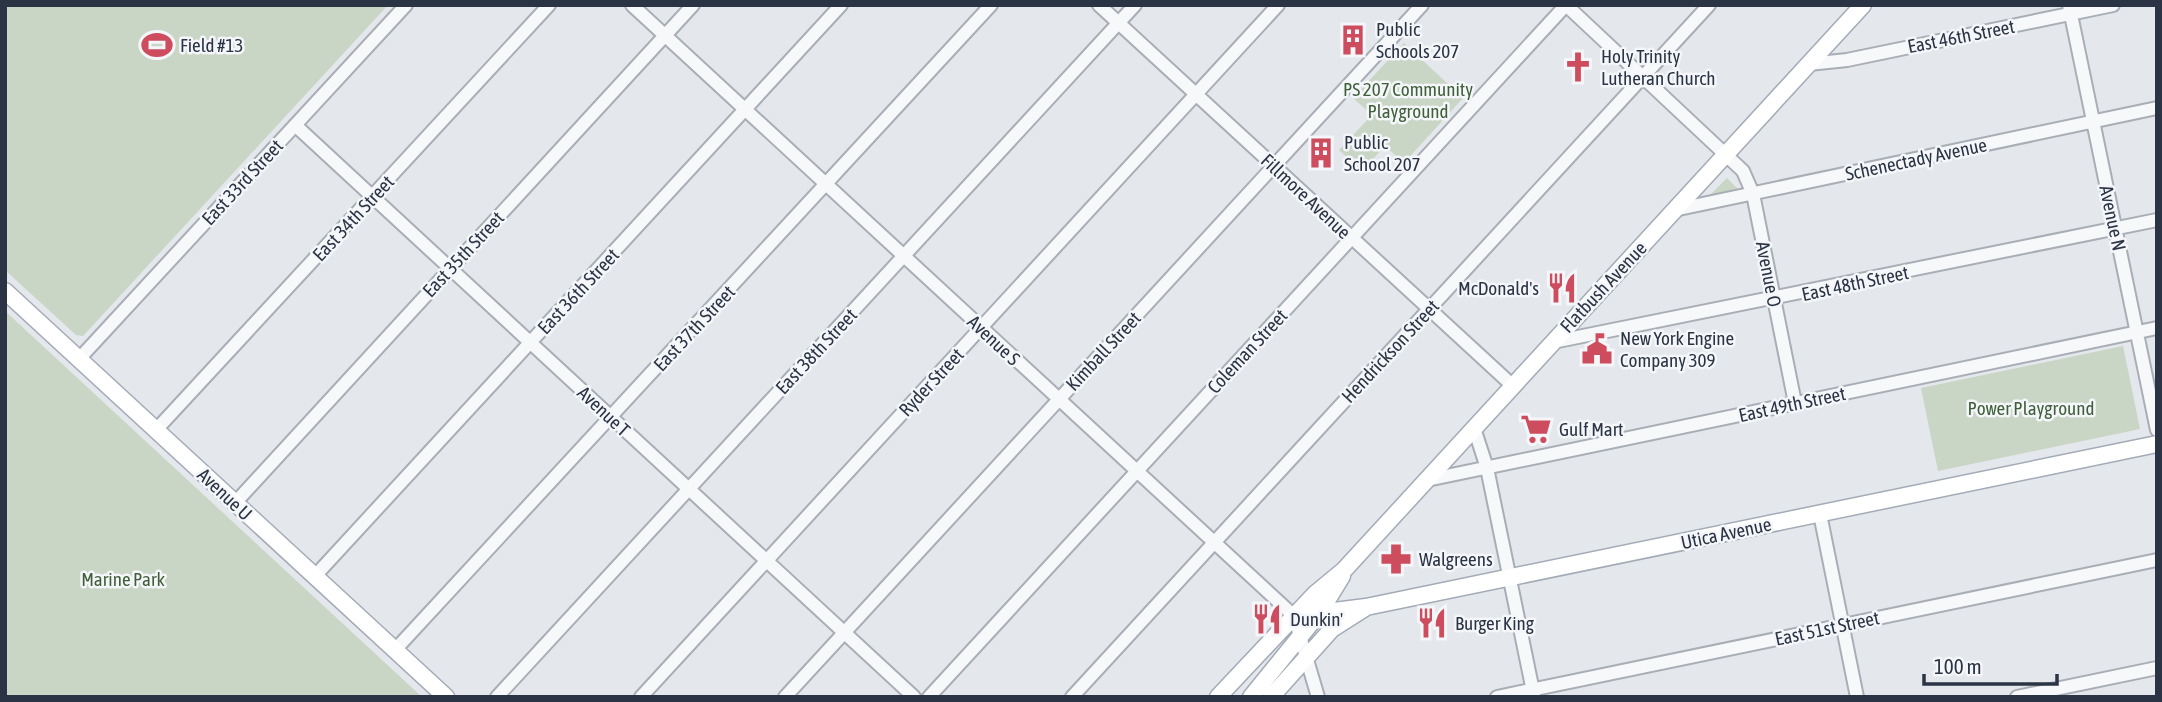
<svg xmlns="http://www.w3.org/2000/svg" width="2162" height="702" font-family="'Asap Condensed',sans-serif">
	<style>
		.green { fill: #c9d5c5 }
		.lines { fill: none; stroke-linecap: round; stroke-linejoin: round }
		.minor-casing { stroke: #a9aeb6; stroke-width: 16 }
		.major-casing { stroke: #a3abb7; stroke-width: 19 }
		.minor { stroke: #f7f8fa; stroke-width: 12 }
		.major { stroke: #fff; stroke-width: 16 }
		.labels { text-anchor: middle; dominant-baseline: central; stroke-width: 5; stroke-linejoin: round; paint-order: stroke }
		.poi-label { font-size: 19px; fill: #2b3444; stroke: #f4f6f9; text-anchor: start }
		.street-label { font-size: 19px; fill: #2b3444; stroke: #f4f6f9 }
		.park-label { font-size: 19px; fill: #3f5f39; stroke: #f4f6f9 }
	</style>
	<rect width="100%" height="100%" fill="#e4e7eb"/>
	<path class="green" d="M5,5h383l-305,331 -7,-1 -71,-65z
		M1404,43l59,55 -59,65 -19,-17 -23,25 -23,-21 33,-35 -19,-17z
		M1727,178l12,12 -31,7z
		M5,311l417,386h-417z
		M2123,346l17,83 -202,42 -17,-83z"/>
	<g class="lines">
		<g class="minor-casing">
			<path id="minor" d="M632,5l662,611 24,81
				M1099,5l414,381
				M1566,5l177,166 10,23 42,209
				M2069,5l88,425
				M1809,64l38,-4 266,-55
				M295,125l619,572
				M1674,210l483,-102
				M1553,342l604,-122
				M79,359l327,-354
				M1474,428l13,40 47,228
				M156,430l393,-425
				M1427,480l730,-152
				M235,503l458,-498
				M1820,514l37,183
				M315,576l526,-571
				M395,650l596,-645
				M497,697l638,-692
				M641,697l637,-692
				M785,697l637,-692
				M929,697l637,-692
				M1072,697l637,-692
				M1497,697l660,-137
				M2017,697l140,-29"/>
		</g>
		<g class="major-casing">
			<path id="major" d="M5,291l441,406
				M1294,616l72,-9 791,-163
				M1218,697l97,-103 29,-24 519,-565
				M1251,697l69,-85 22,-36
				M1271,697l61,-68 33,-21"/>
		</g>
		<use href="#minor" class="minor"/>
		<use href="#major" class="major"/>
	</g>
	<defs>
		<g id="building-bare" transform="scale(2.415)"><path d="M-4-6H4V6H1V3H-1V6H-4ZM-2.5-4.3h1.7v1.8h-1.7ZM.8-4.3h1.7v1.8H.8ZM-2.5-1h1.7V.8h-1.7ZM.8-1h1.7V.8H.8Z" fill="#cd4c5d" stroke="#f4f6f9" stroke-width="2.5" paint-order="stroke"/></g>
		<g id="stadium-bare" transform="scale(2.415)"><path d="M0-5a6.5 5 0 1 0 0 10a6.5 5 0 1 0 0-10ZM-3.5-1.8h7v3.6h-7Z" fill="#cd4c5d" stroke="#f4f6f9" stroke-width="2.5" paint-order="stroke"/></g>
		<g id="church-bare" transform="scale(2.415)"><path d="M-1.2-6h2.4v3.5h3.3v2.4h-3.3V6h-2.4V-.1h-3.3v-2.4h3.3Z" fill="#cd4c5d" stroke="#f4f6f9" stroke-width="2.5" paint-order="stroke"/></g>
		<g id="restaurant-bare" transform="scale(2.415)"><path d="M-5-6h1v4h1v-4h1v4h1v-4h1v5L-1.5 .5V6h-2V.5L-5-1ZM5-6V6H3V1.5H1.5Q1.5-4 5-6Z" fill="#cd4c5d" stroke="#f4f6f9" stroke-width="2.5" paint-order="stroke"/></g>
		<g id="civic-bare" transform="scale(2.415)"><path d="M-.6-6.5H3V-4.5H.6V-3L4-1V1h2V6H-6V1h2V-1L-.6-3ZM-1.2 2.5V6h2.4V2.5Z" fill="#cd4c5d" stroke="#f4f6f9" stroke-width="2.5" paint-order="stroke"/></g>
		<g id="supermarket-bare" transform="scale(2.415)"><path d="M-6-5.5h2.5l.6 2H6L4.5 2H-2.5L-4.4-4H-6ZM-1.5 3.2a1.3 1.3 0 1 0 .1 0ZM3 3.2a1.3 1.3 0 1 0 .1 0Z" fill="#cd4c5d" stroke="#f4f6f9" stroke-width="2.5" paint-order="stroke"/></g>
		<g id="pharmacy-bare" transform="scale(2.415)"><path d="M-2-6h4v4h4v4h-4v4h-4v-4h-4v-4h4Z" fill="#cd4c5d" stroke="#f4f6f9" stroke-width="2.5" paint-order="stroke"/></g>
	</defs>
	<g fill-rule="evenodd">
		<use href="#building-bare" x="1353" y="40"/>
		<use href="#stadium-bare" x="157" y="45"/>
		<use href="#church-bare" x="1578" y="67"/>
		<use href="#building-bare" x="1321" y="153"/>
		<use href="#restaurant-bare" x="1562" y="288"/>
		<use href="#civic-bare" x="1597" y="349"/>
		<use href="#supermarket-bare" x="1536" y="429"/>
		<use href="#pharmacy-bare" x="1396" y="559"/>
		<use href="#restaurant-bare" x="1267" y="619"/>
		<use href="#restaurant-bare" x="1432" y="623"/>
	</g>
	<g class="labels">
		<g class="poi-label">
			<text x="1376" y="29">Public<tspan x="1376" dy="22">Schools 207</tspan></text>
			<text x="180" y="45">Field #13</text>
			<text x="1601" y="56">Holy Trinity<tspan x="1601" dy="22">Lutheran Church</tspan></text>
			<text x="1344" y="142">Public<tspan x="1344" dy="22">School 207</tspan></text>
			<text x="1539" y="288" text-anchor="end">McDonald's</text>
			<text x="1620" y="338">New York Engine<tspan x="1620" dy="22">Company 309</tspan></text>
			<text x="1559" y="429">Gulf Mart</text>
			<text x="1419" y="559">Walgreens</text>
			<text x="1290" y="619">Dunkin'</text>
			<text x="1455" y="623">Burger King</text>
		</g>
		<g class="street-label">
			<text transform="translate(1961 36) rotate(-11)">East 46th Street</text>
			<text transform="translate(1916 159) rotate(-12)">Schenectady Avenue</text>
			<text transform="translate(242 182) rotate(-47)">East 33rd Street</text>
			<text transform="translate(1306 196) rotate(43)">Fillmore Avenue</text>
			<text transform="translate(353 218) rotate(-47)">East 34th Street</text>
			<text transform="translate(2113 218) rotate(78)">Avenue N</text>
			<text transform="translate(463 254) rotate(-47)">East 35th Street</text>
			<text transform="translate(1769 274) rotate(79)">Avenue O</text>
			<text transform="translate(1855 283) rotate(-12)">East 48th Street</text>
			<text transform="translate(1603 287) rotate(-47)">Flatbush Avenue</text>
			<text transform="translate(578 291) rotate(-47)">East 36th Street</text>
			<text transform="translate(694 328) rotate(-47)">East 37th Street</text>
			<text transform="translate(994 340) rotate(43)">Avenue S</text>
			<text transform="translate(816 351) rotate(-47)">East 38th Street</text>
			<text transform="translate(1103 351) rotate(-47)">Kimball Street</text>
			<text transform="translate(1247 351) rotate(-47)">Coleman Street</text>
			<text transform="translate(1390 351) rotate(-47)">Hendrickson Street</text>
			<text transform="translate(931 382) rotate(-47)">Ryder Street</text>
			<text transform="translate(1792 404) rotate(-12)">East 49th Street</text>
			<text transform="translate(604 411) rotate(43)">Avenue T</text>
			<text transform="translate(225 494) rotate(43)">Avenue U</text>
			<text transform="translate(1726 533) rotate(-12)">Utica Avenue</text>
			<text transform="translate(1827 628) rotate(-12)">East 51st Street</text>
		</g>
		<g class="park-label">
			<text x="1408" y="89">PS 207 Community<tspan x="1408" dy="22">Playground</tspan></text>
			<text x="2031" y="408">Power Playground</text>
			<text x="123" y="579">Marine Park</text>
		</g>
	</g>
	<rect width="2162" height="702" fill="none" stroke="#2b3444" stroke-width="14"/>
	<path d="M1924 674v10h133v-10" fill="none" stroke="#2b3444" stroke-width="3.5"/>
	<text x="1934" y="674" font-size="21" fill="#2b3444" stroke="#f4f6f9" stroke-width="5" paint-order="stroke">100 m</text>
</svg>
